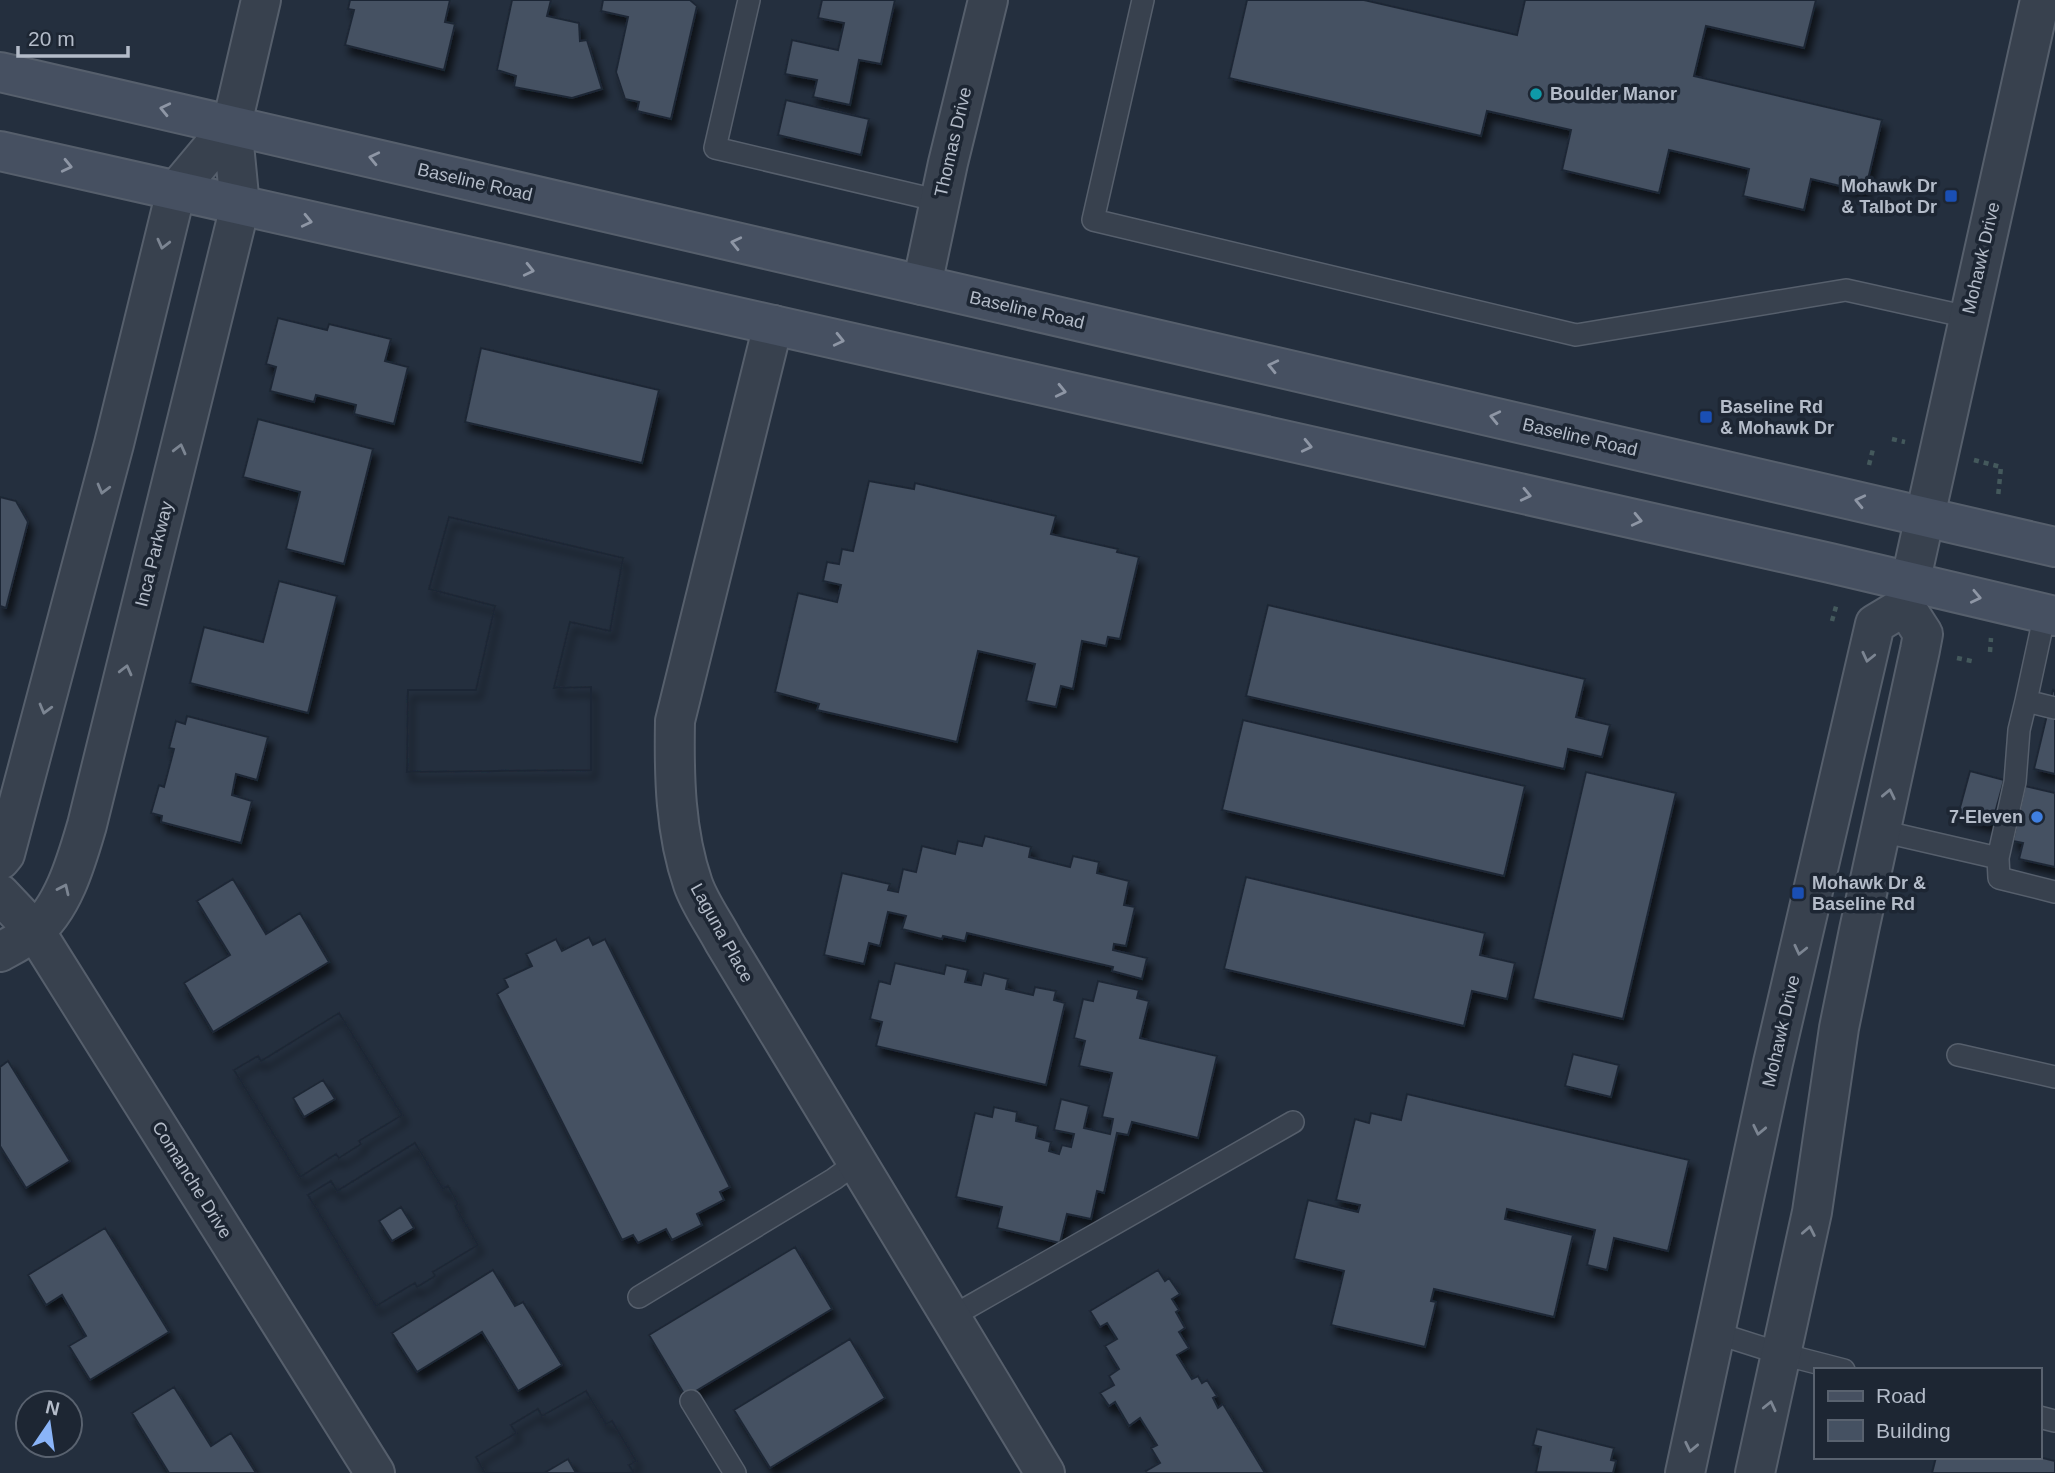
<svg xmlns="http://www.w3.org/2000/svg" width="2055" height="1473" font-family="Arial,sans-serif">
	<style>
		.building { fill: #455162; stroke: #1f2835; stroke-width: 2; fill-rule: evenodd; filter: url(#shadow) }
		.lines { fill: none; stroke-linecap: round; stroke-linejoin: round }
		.service-casing { stroke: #565f6c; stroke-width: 24 }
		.minor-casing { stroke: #565f6c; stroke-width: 42 }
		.secondary-casing { stroke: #565f6c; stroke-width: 42 }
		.path { stroke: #44595c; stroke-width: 4.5; stroke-dasharray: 5 5; stroke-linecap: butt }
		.service { stroke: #38414e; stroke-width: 21 }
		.minor { stroke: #38414e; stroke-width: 38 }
		.secondary { stroke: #465061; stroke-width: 38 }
		.oneway { stroke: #8e96a5 }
		.oneway2 { stroke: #7c8592 }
		.culture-dot { fill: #0f9aa8; stroke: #1d2633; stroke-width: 2.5 }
		.transit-dot { fill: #1a4fb4; stroke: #1d2633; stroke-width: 2.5 }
		.shop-dot { fill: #3f7fe0; stroke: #1d2633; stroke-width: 2.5 }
		.labels { text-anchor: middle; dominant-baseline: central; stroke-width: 7; stroke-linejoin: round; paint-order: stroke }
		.poi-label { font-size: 18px; font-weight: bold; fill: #b4bcc9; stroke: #1d2633; text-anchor: start }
		.street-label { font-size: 18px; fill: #b4bcc9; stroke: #1d2633 }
	</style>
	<defs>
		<filter id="shadow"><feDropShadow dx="4.5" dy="8" stdDeviation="3.5" flood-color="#0009"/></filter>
	</defs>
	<rect width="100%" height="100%" fill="#242f3e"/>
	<path class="building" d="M350,0h100l-5,22 10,2 -11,46 -99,-25 9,-35 -6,-1z
		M512,0h39l-4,16 32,7 1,18 7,-1 15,49 -30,9 -58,-11 2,-11 -19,-6z
		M603,0h87l7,6 -26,113 -34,-8 2,-9 -14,-3 -9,-27 12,-55 -27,-6z
		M822,0h73l-14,64 -22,-4 -9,45 -37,-8 4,-17 -32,-6 7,-34 46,10 6,-27 -26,-5z
		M1247,0h117l153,35 8,-35h291l-12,48 -98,-22 -12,50 188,44 -17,72 -54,-13 -7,31 -61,-14 6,-27 -80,-19 -10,43 -97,-23 9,-40 -84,-19 -6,25 -252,-58z
		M786,100l83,19 -8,36 -83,-20z
		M278,318l49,12 2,-6 62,15 -6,22 23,6 -14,57 -40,-10 2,-9 -40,-10 -2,7 -44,-11 6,-24 -10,-3z
		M481,348l178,42 -17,73 -177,-41z
		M258,419l115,30 -29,115 -58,-15 14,-57 -57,-15z
		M869,481l45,8 1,-6 141,33 -5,18 67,15 -1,3 22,5 -19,82 -12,-2 -2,9 -24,-5 -9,48 -12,-3 -5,21 -30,-6 9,-37 -57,-13 -21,91 -140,-32 2,-6 -44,-12 23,-99 39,9 4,-17 -18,-4 4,-19 12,2 3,-15 11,2z
		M0,497l16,4 12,21 -22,86 -6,-2z
		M449,517l174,41 -13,73 -40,-9 -16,66 37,-1v83l-184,2 1,-82h68l19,-84 -66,-17z
		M449,517l174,41 -13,73 -40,-9 -16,66 37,-1v83l-184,2 1,-82h68l19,-84 -66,-17z
		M279,581l58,15 -29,117 -118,-30 14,-56 59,15z
		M1268,605l317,74 -9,38 34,8 -8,32 -34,-8 -4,20 -318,-73z
		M2053,690l2,1v83l-21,-5z
		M187,716l81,21 -11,43 -21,-6 -4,21 20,6 -11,42 -80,-21 1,-6 -11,-3 8,-28 5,2 10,-38 -5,-1 7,-27 9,3z
		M1243,720l282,66 -21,90 -282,-66z
		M1970,771l34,9 -12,44 -34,-9z
		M1586,772l90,21 -53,226 -90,-20z
		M2025,786l30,7v74l-36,-8 4,-16 -10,-2z
		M985,836l46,11 -2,10 41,10 3,-11 26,6 -2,11 32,8 -5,24 11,2 -9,39 -12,-2 -1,6 34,8 -5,21 -30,-8 1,-4 -146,-34 -2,8 -22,-5 -1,3 -40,-10 4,-13 -18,-4 -8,34 -11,-3 -5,21 -40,-9 18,-82 48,11 -2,6 10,2 5,-23 13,3 6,-26 33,8 3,-13 24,5z
		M1246,877l239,56 -5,22 35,8 -8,36 -35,-8 -8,35 -240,-57z
		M233,879l33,55 34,-21 29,49 -116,70 -29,-49 46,-28 -33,-54z
		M589,937l4,8 12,-6 125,248 -10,5 4,8 -27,14 5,11 -30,15 -6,-11 -28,14 -5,-8 -11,5 -125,-246 11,-7 -4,-8 28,-13 -6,-12 30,-15 6,12z
		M895,963l49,11 2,-9 22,5 -3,12 16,3 3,-12 24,6 -2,10 27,6 2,-8 21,4 -2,9 11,3 -19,82 -170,-39 6,-24 -12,-3 9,-38 11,3z
		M1098,981l41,9 -2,8 12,3 -9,37 77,18 -19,82 -66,-16 -4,13 -11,-2 -13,60 -7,-2 -6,28 -24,-5 -7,29 -63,-15 5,-21 -46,-10 19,-84 17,4 2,-10 23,5 -1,9 22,5 -2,12 15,4 -2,9 10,3 3,-9 9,2 3,-13 -20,-4 7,-31 28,7 -5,22 26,6 3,-15 -11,-2 10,-44 -33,-7 6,-25 -11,-3 9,-39 10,2z
		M339,1013l63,102 -43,26 2,3 -22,14 -3,-4 -36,23 -66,-107 24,-14 3,5zM323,1080l12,19 -31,18 -11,-19z
		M339,1013l63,102 -43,26 2,3 -22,14 -3,-4 -36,23 -66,-107 24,-14 3,5z
		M1573,1054l46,11 -8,32 -46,-11z
		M8,1061l62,100 -44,27 -26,-42v-79z
		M1407,1094l282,66 -21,91 -54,-13 -7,32 -20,-5 8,-35 -88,-21 -2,10 68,16 -19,82 -120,-28 -3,12 5,1 -11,45 -94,-22 13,-54 -50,-12 14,-59 50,12 2,-7 -24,-5 19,-81 14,4 2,-10 30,7z
		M415,1143l28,46 5,-3 10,18 -3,2 23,39 -45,27 2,4 -18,11 -2,-4 -39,23 -68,-111 23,-14 6,10zM401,1207l13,21 -22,13 -13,-20z
		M415,1143l28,46 5,-3 10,18 -3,2 23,39 -45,27 2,4 -18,11 -2,-4 -39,23 -68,-111 23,-14 6,10z
		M105,1228l64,104 -79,48 -21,-34 17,-10 -24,-41 -16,10 -18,-30z
		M795,1247l37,62 -146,88 -37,-62z
		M493,1270l22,36 8,-4 39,63 -44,26 -36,-59 -65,40 -25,-39z
		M1158,1270l7,11 4,-3 11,16 -8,5 7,11 -3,2 9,16 -6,4 10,16 -12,7 15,24 6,-3 4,7 5,-3 10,16 -4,2 5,10 5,-4 42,69h-118l-1,-2 14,-8 -9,-15 6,-3 -17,-27 -11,8 -14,-24 -6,4 -9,-13 14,-8 -5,-9 10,-7 -14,-23 12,-7 -10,-16 -7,4 -10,-16z
		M850,1339l35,59 -115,70 -36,-58z
		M174,1387l37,59 20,-13 25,40h-87l-37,-60z
		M586,1391l20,33 6,-3 24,40 -7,4 5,8h-58l-8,-14 -24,14h-59l-9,-16 40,-24 -5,-8 27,-16 4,7z
		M586,1391l20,33 6,-3 24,40 -7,4 5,8h-149l-9,-16 40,-24 -5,-8 27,-16 4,7z
		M1537,1429l77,19 -3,12 5,1 -3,12 -77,-1 5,-25 -8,-2z
		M1936,1457h103l16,4v12h-123z"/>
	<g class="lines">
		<g class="service-casing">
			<path id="service" d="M749,0l-34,148 225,53
				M1143,0l-50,220 483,115 270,-45 122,27
				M2045,613l-19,88 29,7
				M1881,831l117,27 1,20 56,14
				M1998,858l17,-76 4,-52 7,-29
				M1958,1055l97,22
				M639,1297l195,-118 23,-17
				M951,1317l342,-195
				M1716,1333l66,21 62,16
				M691,1401l44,72
				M2039,1417l16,4"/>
		</g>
		<g class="minor-casing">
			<path id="minor" d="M922,285l26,-122 40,-163
				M773,325l-98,396c-1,55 0,111 18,163 7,20 21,39 31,58l321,531
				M0,860l5,-6 109,-410 62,-253 56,-67
				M0,894l35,37 340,542
				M0,952c11,-6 23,-12 33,-20 30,-22 44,-73 54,-107l153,-619 -8,-82 29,-124
				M1685,1473l88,-410 102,-439 30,-18
				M1755,1473l57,-261 27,-184 20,-98 61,-280 3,-16 -18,-28 135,-606"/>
		</g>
		<g class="secondary-casing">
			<path id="secondary" d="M0,72l2055,475
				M0,151l1830,412 225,53"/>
		</g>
		<path class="path" d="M1892,439l13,3
			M1974,460l27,7 -3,30
			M1869,465l4,-16
			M1832,621l5,-18
			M1990,652l1,-14
			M1957,658l19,4"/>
		<use href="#service" class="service"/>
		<use href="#minor" class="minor"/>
		<use href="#secondary" class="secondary"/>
	</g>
	<defs><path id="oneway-chevron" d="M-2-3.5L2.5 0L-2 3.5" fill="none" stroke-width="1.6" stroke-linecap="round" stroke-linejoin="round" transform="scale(1.75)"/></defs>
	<g class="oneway">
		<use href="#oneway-chevron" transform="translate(165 109) rotate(-167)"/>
		<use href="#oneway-chevron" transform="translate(374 158) rotate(-167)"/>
		<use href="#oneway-chevron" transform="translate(67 166) rotate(13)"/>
		<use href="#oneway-chevron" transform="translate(307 221) rotate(13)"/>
		<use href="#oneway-chevron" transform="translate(736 243) rotate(-167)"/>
		<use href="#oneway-chevron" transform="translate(529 270) rotate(13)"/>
		<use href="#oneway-chevron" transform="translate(839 340) rotate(13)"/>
		<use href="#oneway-chevron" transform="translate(1273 366) rotate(-167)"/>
		<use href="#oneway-chevron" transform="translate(1061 391) rotate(13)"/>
		<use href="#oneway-chevron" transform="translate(1495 417) rotate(-167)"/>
		<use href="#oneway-chevron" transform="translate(1307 446) rotate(13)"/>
		<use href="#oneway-chevron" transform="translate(1526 495) rotate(13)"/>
		<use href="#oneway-chevron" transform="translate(1860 501) rotate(-167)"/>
		<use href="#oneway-chevron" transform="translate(1637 520) rotate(13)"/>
		<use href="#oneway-chevron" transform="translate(1976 597) rotate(12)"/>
	</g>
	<g class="oneway2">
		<use href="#oneway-chevron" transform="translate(163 244) rotate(104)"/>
		<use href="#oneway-chevron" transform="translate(180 449) rotate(-76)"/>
		<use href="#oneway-chevron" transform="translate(103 489) rotate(105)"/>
		<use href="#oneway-chevron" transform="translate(1868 657) rotate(103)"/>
		<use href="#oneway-chevron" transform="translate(126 670) rotate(-76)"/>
		<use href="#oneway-chevron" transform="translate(45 709) rotate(105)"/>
		<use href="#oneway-chevron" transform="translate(1889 794) rotate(-78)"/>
		<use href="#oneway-chevron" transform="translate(64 889) rotate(-65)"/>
		<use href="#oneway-chevron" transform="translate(1800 950) rotate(103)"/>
		<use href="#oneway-chevron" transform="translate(1759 1130) rotate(102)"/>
		<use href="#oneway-chevron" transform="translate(1809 1231) rotate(-79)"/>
		<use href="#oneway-chevron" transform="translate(1770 1406) rotate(-77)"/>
		<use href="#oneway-chevron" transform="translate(1691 1447) rotate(102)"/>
	</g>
	<circle class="culture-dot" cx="1536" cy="94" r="7"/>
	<g class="transit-dot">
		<rect x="1944" y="189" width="14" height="14" rx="3.5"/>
		<rect x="1699" y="410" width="14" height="14" rx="3.5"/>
		<rect x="1791" y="886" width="14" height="14" rx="3.5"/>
	</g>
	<circle class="shop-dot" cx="2037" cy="817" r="7"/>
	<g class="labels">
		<g class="poi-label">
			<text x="1550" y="94">Boulder Manor</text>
			<text x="1937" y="186" text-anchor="end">Mohawk Dr<tspan x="1937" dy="21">&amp; Talbot Dr</tspan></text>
			<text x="1720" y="407">Baseline Rd<tspan x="1720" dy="21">&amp; Mohawk Dr</tspan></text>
			<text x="2023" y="817" text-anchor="end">7-Eleven</text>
			<text x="1812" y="883">Mohawk Dr &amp;<tspan x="1812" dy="21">Baseline Rd</tspan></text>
		</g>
		<g class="street-label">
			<text transform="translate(953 142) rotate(-77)">Thomas Drive</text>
			<text transform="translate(475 182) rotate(13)">Baseline Road</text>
			<text transform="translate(1981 258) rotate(-77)">Mohawk Drive</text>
			<text transform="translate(1027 310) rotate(13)">Baseline Road</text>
			<text transform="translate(1580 437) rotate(13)">Baseline Road</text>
			<text transform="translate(154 554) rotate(-76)">Inca Parkway</text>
			<text transform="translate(722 933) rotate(61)">Laguna Place</text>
			<text transform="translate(1781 1031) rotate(-77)">Mohawk Drive</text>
			<text transform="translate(192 1180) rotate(58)">Comanche Drive</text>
		</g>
	</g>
	<rect x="1814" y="1368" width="228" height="91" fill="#1d2633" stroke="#59626f" stroke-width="2"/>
	<rect x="1828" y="1391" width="35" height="10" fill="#465061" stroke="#59626f" stroke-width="2"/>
	<text x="1876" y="1403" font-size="21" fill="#b4bcc9">Road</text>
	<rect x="1828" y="1420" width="35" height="21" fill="#455162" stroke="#59626f" stroke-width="2"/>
	<text x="1876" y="1438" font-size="21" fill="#b4bcc9">Building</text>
	<g transform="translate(49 1424) rotate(13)"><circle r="33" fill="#1d2633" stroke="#59626f" stroke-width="2"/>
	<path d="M0-5L12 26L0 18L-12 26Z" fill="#8ab4f8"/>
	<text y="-10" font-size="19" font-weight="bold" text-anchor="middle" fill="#b4bcc9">N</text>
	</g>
	<path d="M18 46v10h110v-10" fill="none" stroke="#b4bcc9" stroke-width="3.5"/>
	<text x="28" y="46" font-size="21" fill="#b4bcc9" stroke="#1d2633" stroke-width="5" paint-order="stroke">20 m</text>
</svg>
